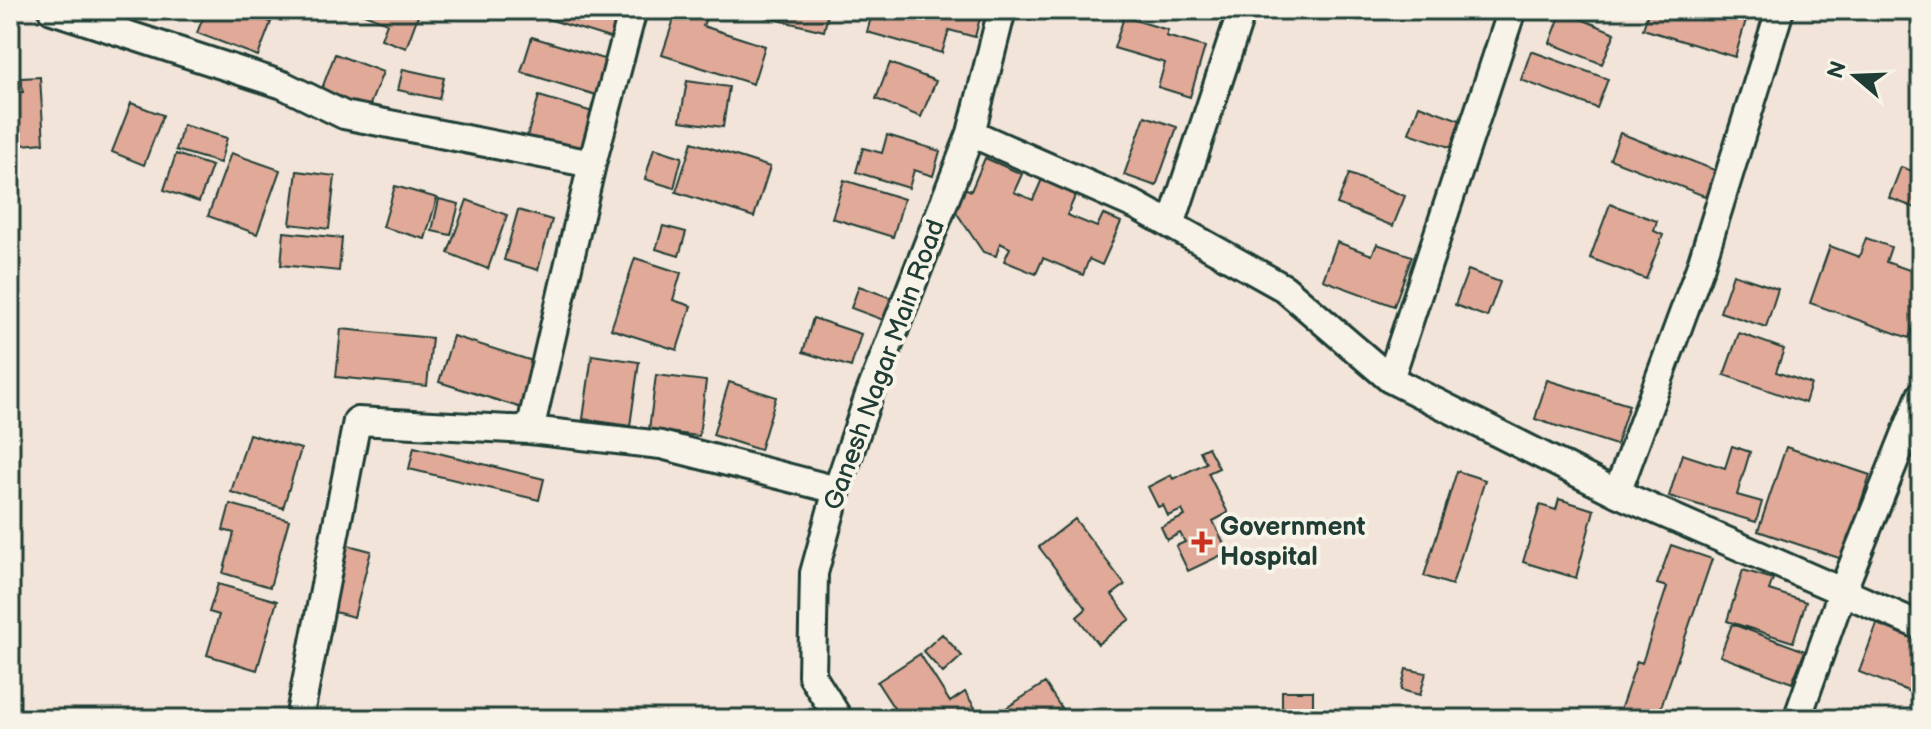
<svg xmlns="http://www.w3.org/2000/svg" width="1931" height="729" font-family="'Balsamiq Sans',sans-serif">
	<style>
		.building { fill: #e0a998; stroke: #1f3d34; stroke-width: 2 }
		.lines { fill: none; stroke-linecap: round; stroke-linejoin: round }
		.street-casing { stroke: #1f3d34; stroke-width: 32 }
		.street { stroke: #f7f3e8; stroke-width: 26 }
		.poi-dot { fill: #c8321e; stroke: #f7f3e8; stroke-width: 3 }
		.labels { text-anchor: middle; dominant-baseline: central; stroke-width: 8; stroke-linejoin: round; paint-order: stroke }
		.street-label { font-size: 26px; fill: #1f3d34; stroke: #f7f3e8 }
		.poi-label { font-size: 26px; font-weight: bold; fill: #1f3d34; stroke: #f7f3e8; text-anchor: start }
	</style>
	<rect width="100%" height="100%" fill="#f2e4d8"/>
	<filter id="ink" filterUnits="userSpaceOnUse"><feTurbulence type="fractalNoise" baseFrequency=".0125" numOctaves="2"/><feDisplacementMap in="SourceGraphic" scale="16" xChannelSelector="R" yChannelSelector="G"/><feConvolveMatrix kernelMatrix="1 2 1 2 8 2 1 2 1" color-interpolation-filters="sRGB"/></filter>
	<g filter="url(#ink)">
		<path class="building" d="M206,10h32l33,12 -13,34 -61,-23z
			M354,10h56l9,3 -13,35 -25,-9 6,-16z
			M519,10h106l-9,30z
			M677,10h32l-6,16 62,20 -12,38 -91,-29z
			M758,10h71l-5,21 -67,-16z
			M873,10h73l12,3 1,-3h23l-7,27 -26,-7 -7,23 -75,-21z
			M1649,10h100l-14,47 -92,-28z
			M1562,11l53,22 -13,31 -52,-21z
			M1124,17l44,13 -2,6 39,11 -15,50 -32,-10 7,-24 -51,-15z
			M532,37l75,23 -11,35 -75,-23z
			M1531,51l77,28 -11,29 -76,-28z
			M335,54l48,18 -18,45 -47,-18z
			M890,63l46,18 -15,36 -45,-18z
			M403,69l41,9 -5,21 -41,-9z
			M40,77l4,66 -34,3v-53l13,-1 -2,-14z
			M687,81l42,6 -6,40 -43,-6z
			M539,96l57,17 -14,47 -57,-17z
			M131,103l32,12 -19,50 -32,-13z
			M1419,105l46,17 -10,27 -46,-16z
			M1145,116l32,11 -21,59 -32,-11z
			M183,125l44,13 -7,25 -44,-13z
			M1620,133l97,38 -10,26 -97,-38z
			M887,135l53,16 -7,25 -19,-6 -5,18 -53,-16 7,-24 19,5z
			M692,142l78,25 -16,50 -78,-25z
			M654,148l28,9 -8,31 -29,-9z
			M231,153l49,17 -23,64 -49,-18z
			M176,154l36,12 -13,36 -35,-12z
			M985,158l37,16 -8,18 19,8 9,-21 34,15 -9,21 30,12 6,-13 18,8 -19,43 -13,-6 -6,16 -40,-17 -7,16 -32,-13 6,-13 -10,-5 -4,13 -13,-4 -29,-43 8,-22 9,4z
			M1901,167l20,7v36l-32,-12z
			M297,171l38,5 -6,53 -39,-5z
			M1349,174l56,22 -12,30 -56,-22z
			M844,180l60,19 -11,38 -61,-19z
			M395,186l42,12 -12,41 -42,-12z
			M439,199l20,5 -8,31 -19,-4z
			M467,200l40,15 -19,54 -40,-16z
			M1610,204l47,17 -3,10 9,4 -17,44 -56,-21z
			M518,210l34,10 -14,50 -34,-10z
			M663,226l23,6 -7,24 -23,-7z
			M284,232l58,6 -3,33 -58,-6z
			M1866,238l25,9 -5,15 35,12v31l-12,33 -99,-35 20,-57 29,11z
			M1337,242l35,13 5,-11 35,12 -18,50 -71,-26z
			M635,258l46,15 -8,27 18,6 -14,44 -66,-21z
			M1468,270l32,12 -13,35 -32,-12z
			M1733,274l45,15 -12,38 -46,-15z
			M859,286l35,13 -8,22 -35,-13z
			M813,318l48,16 -10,33 -48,-15z
			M341,329l91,9 -5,48 -91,-9z
			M1739,333l45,16 -8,23 35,12 -6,19 -81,-28z
			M453,336l86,27 -14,46 -86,-27z
			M592,355l47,7 -9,64 -47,-7z
			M656,375l50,6 -7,55 -50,-6z
			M1547,380l82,25 -13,40 -81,-26z
			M729,382l47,15 -16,53 -47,-15z
			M249,434l52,15 -18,59 -52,-16z
			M1732,446l18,6 -13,43 25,7 -6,20 -87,-26 13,-42 43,14z
			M414,447l130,32 -5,21 -130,-31z
			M1208,447l11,21 -11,5 20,40 -15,8 15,31 -40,19 -12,-25 9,-4 -5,-9 -13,7 -6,-13 24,-11 -3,-6 -14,6 -5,-11 -5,2 -10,-20 23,-12 2,4 33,-16 -6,-12z
			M1786,447l84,28 -28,84 -84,-28z
			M1457,471l28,9 -33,105 -28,-9z
			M1559,499l35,11 -18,68 -53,-16 17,-57 16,5z
			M230,504l59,16 -19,67 -47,-14 11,-40 -11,-3z
			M1075,519l50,66 -13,10 18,24 -32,25 -21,-27 9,-8 -47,-62z
			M344,544l27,7 -17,66 -27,-7z
			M1671,545l41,14 -55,160h-40l20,-58 5,2 25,-76 -10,-3z
			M1743,570l30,9 -4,11 37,12 -13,40 -66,-21z
			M218,584l59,17 -20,69 -50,-15 12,-40 -10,-3z
			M1732,624l73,27 -13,32 -72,-27z
			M1877,624l44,17v55l-62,-24z
			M942,634l20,22 -19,17 -20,-22z
			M920,654l30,48 15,-10 17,27h-81l-24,-37z
			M1406,669l20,4 -6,22 -19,-5z
			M1045,683l22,34 -78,2z
			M1282,691h31v21h-31z"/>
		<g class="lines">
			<g class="street-casing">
				<path id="street" d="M52,10l231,75 61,30 248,49
					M971,133l166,73 147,82 106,91 227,114 304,133
					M1171,225l71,-215
					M1390,379l122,-369
					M530,430l62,-266 41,-154
					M1617,493l84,-228 79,-255
					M299,719l58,-298 173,9 131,15 176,45
					M839,719l-27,-43 2,-103 23,-83 31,-92 103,-265 31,-123
					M1797,719l45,-127 79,-197"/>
			</g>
			<use href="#street" class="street"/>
		</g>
	</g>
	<path class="poi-dot" d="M1198 530h8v8h8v8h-8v8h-8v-8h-8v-8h8z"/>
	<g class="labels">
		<g class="street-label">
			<text transform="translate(885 365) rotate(-70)">Ganesh Nagar Main Road</text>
		</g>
		<g class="poi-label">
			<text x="1220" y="527">Government<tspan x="1220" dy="30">Hospital</tspan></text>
		</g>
	</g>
	<rect width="1931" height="729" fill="none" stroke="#f7f3e8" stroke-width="40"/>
	<rect x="20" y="20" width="1891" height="689" fill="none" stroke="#1f3d34" stroke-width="3" filter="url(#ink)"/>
	<g transform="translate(1855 76) rotate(289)" stroke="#f7f3e8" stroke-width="6" paint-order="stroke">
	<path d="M0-6L14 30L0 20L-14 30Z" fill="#1f3d34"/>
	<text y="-12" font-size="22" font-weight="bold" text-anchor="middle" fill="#1f3d34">N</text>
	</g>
</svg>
